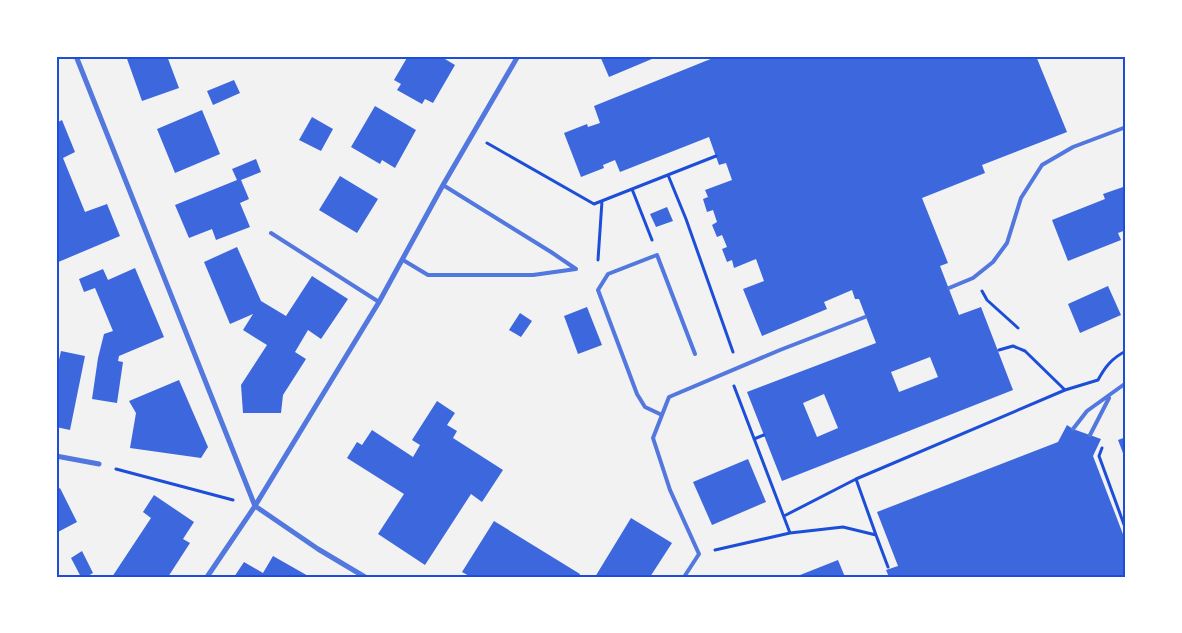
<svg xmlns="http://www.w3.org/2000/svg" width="1182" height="633" font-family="'Alegreya Sans',sans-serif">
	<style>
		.building { fill: #3d67dc; fill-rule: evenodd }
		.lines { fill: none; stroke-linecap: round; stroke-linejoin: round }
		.path { stroke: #1d4ed8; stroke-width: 3 }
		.service { stroke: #5277de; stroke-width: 4 }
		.minor { stroke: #5277de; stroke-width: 5 }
		.neatline { fill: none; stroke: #1d4ed8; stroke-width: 2 }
	</style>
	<rect width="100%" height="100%" fill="#f2f2f2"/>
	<path class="building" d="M126,56h41l12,32 -37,13z
		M408,56h32l15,9 -22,38 -8,-4 -3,5 -25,-14 4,-6 -7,-4z
		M600,56h59l-50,21z
		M718,56h318l31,76 -85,33 3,8 -63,25 26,65 -8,3 19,49 22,-8 32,83 -231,91 -35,-89 129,-49 -17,-44h-4l-3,-9 -28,12 3,7 -65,27 -19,-47 21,-8 -8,-22 -22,9 -2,-8 -5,2 -5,-13 5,-2 -5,-12 -5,2 -5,-12 5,-3 -4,-12 -6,2 -4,-13 5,-2 -3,-7 27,-10 -6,-17 -7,2 -10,-28 -89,35 -5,-12 -12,5 1,3 -23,9 -17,-44 23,-9 1,3 12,-4 -6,-17zM930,357l8,20 -39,15 -8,-20zM824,394l14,34 -21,9 -14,-34z
		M234,80l6,13 -27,12 -6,-14z
		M375,106l41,24 -21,38 -13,-8 -2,4 -29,-17z
		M202,110l18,44 -45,19 -18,-44z
		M312,117l21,12 -12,22 -22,-11z
		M62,120l13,32 -12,6 22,54 22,-8 13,32 -64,27v-140z
		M256,159l5,13 -20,8 8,19 -9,4 10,24 -34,13 -4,-11 -23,9 -14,-33 62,-25 -5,-11z
		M340,176l38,23 -21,34 -38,-23z
		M1126,186v44l-8,3 3,7 -53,21 -16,-41 53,-21 -2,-5z
		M667,207l6,14 -17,6 -6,-13z
		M237,247l24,54 25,15 26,-40 36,23 -27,40 -13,-9 -13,22 11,7 -23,36 -2,18h-38l-2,-28 26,-40 -24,-15 10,-16 -23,10 -26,-62z
		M135,268l29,69 -45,19 -1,5 5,1 -6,41 -25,-4 6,-41 6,-24 9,-3 -18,-43 -11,4 -5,-13 24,-10 5,11z
		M1108,286l13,29 -41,18 -12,-29z
		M587,307l15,38 -24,9 -14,-38z
		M520,313l12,8 -11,16 -12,-7z
		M61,351l24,5 -15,74 -14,-3v-54z
		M179,380l29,67 -7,11 -71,-10 6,-35 -7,-12z
		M437,401l18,12 -8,12 10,6 -4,7 50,32 -21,32 -11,-8 -46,71 -47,-31 26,-40 -57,-36 10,-16 5,3 10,-15 41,27 7,-12 -8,-5z
		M1067,425l6,4 28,10 -8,17 33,86v35h-237l-3,-7 12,-4 -21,-54 181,-70z
		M1126,437v24l-8,-21z
		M748,459l18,43 -54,23 -19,-43z
		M60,488l17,34 -21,11v-43z
		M154,495l40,27 -11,17 7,4 -22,34h-56l39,-59 -8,-6z
		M631,518l41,25 -22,34h-55z
		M494,521l86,53 -1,3h-108l-9,-5z
		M82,551l11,22 -7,4h-5l-10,-19z
		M273,556l37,21h-76l10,-15 19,11z
		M838,560l7,17h-50z"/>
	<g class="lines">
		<path class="path" d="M487,143l107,61 122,-48
			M668,175l18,44 47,133
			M632,189l20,51
			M598,260l4,-59
			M982,291l5,9 31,28
			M999,350l14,-4 12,5 40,39
			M734,386l56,147 53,-6 33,8 -20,-56 209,-89 33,-10c7,-13 14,-22 28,-29
			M754,439l10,-4
			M1102,448l-3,8 27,74
			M116,469l117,31
			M784,516l72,-37
			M876,535l12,32
			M715,550l75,-17"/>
		<path class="service" d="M443,185l108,67 25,17
			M271,233l108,69
			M403,260l25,15h105l43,-6
			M949,288l24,-10 20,-16 14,-19 14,-45 21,-33 31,-18 53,-20
			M662,415l-17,-8 -8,-13 -39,-104 10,-16 49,-19 38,99
			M1073,429l14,-18 39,-28
			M1090,435l19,-37
			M684,577l15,-23 -29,-64 -17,-52 16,-41 111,-47 85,-33"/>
		<path class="minor" d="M76,56l179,450
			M56,456l43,8
			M255,506l63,43 47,28
			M207,577l48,-71 124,-204 64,-117 75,-129"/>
	</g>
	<rect width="1182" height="633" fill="none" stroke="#ffffff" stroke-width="115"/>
	<rect x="58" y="58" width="1066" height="518" class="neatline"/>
</svg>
